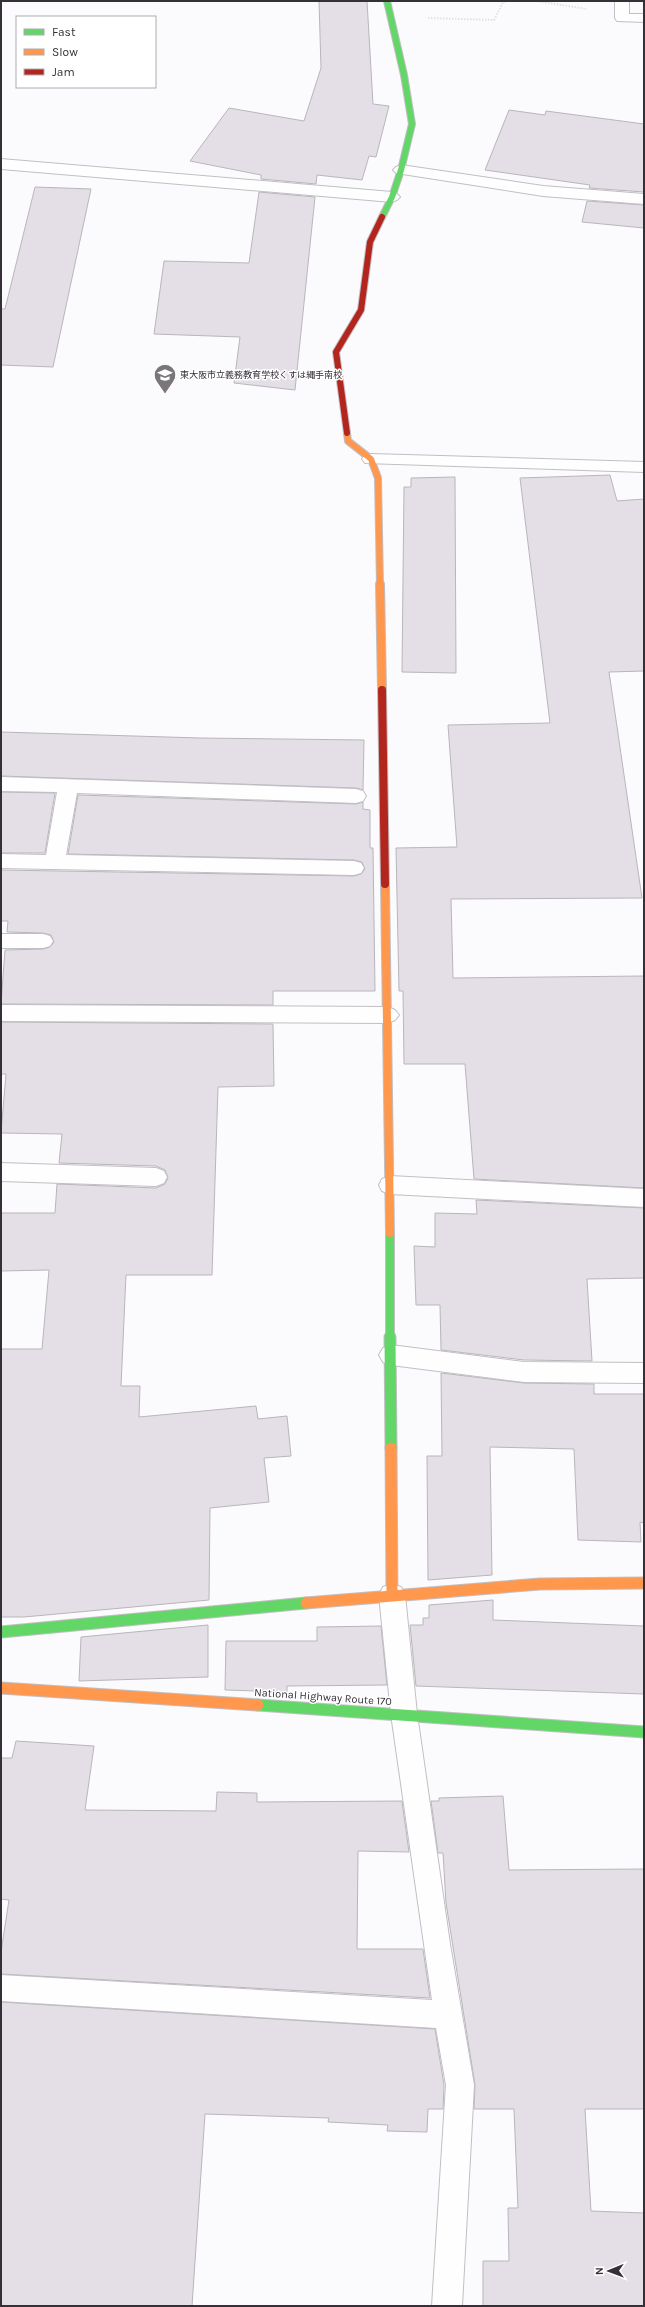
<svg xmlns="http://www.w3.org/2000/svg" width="645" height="2307" font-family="Karla,'Noto Sans JP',sans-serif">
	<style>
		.building { fill: #e4dee7; stroke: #b9b6bb }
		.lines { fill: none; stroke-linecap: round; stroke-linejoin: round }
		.lane-casing { stroke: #c1bfc3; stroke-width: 2 }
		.street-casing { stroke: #c1bfc3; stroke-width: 2 }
		.fast-far2-casing { stroke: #c1bfc3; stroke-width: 8 }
		.fast-far1-casing { stroke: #c1bfc3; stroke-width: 10 }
		.fast-casing { stroke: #c1bfc3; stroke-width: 13 }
		.slow-far2-casing { stroke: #c1bfc3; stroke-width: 8 }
		.slow-far1-casing { stroke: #c1bfc3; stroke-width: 10 }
		.slow-casing { stroke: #c1bfc3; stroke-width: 13 }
		.jam-far1-casing { stroke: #c1bfc3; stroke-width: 8 }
		.jam-casing { stroke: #c1bfc3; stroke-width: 10 }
		.path { stroke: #e2e2e2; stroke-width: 2; stroke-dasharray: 1.5 1.5; stroke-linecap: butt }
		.lane { fill: #fefeff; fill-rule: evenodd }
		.street { fill: #fefeff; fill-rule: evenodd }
		.fast-far2 { stroke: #63d668; stroke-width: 6 }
		.fast-far1 { stroke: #63d668; stroke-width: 8 }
		.fast { stroke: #63d668; stroke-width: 11 }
		.slow-far2 { stroke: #ff974d; stroke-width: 6 }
		.slow-far1 { stroke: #ff974d; stroke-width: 8 }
		.slow { stroke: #ff974d; stroke-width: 11 }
		.jam-far1 { stroke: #b3261e; stroke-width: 6 }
		.jam { stroke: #b3261e; stroke-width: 8 }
		.labels { text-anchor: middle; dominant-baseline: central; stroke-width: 3; stroke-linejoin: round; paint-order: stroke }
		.far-poi-label { font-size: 9px; fill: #352f37; stroke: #fff; text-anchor: start }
		.street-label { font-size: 11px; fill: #352f37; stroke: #fff }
	</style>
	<rect width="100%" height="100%" fill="#fbfafc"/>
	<path class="building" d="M319,1h48l6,103 16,2 -13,51 -7,-1 -7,24 -45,-5 -1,9 -55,-5v-4l-71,-14 39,-53 75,13 17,-53z
		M509,110l36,5 1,-4 98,13v68l-55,-4 1,-3 -105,-15z
		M35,187l56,2 -38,178 -52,-2v-56h4z
		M259,192l56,5 -20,193 -61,-7 6,-46 -86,-3 10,-73 85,2z
		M587,201l57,4v23l-62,-6z
		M610,475l7,26 27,-2v172l-35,1 33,226 -191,1 2,79 191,-2v212l-170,-9 -9,-115h-61l-1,-73h-4l-3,-143 61,-1 -9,-122 102,-2 -30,-245z
		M455,477l1,196 -54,-1 2,-185h7v-9z
		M1,732l199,6 164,2 -1,50 -7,-2 -355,-12z
		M1,792l54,1 -10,60h-44z
		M78,795l278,9 7,-2v7l7,1v38h3l2,143h-102v14l-272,-1 4,-54 38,-1 7,-2 4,-5 -3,-7 -8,-2 -36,-1 1,-11h-7v-51l353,6 7,-2 4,-5 -3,-7 -8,-2 -286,-6z
		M1,1022l272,2 1,62 -56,1 -6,188h-86l-5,111h19l-1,31 117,-11 2,13 29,-3 4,40 -27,2 5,44 -59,6 -1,92 -185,17h-23v-268h41l7,-79 -48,1v-58h54l2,-29 99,4 9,-4 3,-6 -3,-8 -9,-4 -97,-3 3,-29 -61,-1 5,-59h-5z
		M476,1200l168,8v70l-57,1 5,82 -68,-1 -83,-10 -1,-45h-24l-2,-59 21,1v-34l42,1z
		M441,1373l83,10 70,1v10h50v129l-4,-1 1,20 -63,-2 -4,-91 -84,-2 2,128 -64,5 -1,-124h15z
		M493,1600v20l151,6v68l-228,-8 -6,-61h13v-7h6v-13z
		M208,1625v52l-129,4 2,-44z
		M381,1626l6,59 -100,1v6l-62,-2 1,-49h91v-14z
		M16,1741l78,5 -9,64 131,1 1,-19 40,1v9l145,-1 7,51 -51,-1 -1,98h66l7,49 -429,-24v-22l8,-52 -8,-1v-141h11z
		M503,1796l6,74 135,-1v240h-59l6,102 53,2v93h-161v-45h26l-1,-53h10l-4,-99h-40l1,-24 -29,-182 -3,-50h-5l-7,-52h8v-3z
		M1,2002l434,27 9,56 -1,24h-15l-1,23 -40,-1 1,-6 -60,-3 1,-4 -124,-4 -13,192h-191z"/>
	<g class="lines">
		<g class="lane-casing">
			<path id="lane" d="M1,777l355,12 7,2 3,5 -3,5 -7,2 -279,-10 -11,62 288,6 7,2 3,5 -3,5 -7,2 -353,-7v-14l45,1 11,-63 -56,-1z
				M1,934h42l7,2 3,5 -3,5 -7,2h-42z
				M1,1005l387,2 7,3 4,5 -4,5 -7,3 -387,-2z
				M1,1163l155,5 8,3 3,6 -3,6 -8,3 -155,-5z
				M392,1584l9,3 4,8 12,119 -4,8 -9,4 -9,-4 -4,-8 -12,-119 4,-8z"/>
		</g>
		<g class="street-casing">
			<path id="street" d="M615,1h14v13h15v8l-27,-1 -2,-3z
				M1,159l391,33 5,2 3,3 -3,3 -5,2 -391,-33z
				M401,165l142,21 101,8v10l-101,-8 -147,-23 -3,-3 3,-3z
				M371,454l273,8v10l-279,-9 -3,-4 3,-4z
				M390,1176l254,13v18l-254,-13 -8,-3 -3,-6 3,-6z
				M391,1345l133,17 120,1v20l-120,-1 -133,-17 -8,-3 -4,-7 4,-7z
				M404,1702l9,4 4,8 33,230 24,141 -12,221h-30l14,-221 -10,-57 -435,-27v-26l431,25 -41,-286 4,-8z"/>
		</g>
		<g class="fast-far2-casing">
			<path id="fast-far2" d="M382,217l10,-20 9,-27 11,-46 -8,-49 -17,-74"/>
		</g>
		<g class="fast-far1-casing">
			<path id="fast-far1" d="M390,1233v105"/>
		</g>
		<g class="fast-casing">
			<path id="fast" d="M390,1337l1,111
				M1,1632l305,-29
				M258,1705l386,27"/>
		</g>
		<g class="slow-far2-casing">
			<path id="slow-far2" d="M347,433l1,8 23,18 7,19 2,107"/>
		</g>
		<g class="slow-far1-casing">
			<path id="slow-far1" d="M380,584l2,106
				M385,884l5,349"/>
		</g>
		<g class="slow-casing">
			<path id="slow" d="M391,1448l1,147
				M306,1603l234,-19 104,-1
				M1,1688l257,17"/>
		</g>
		<g class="jam-far1-casing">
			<path id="jam-far1" d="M347,433l-11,-81 25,-42 9,-68 12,-25"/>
		</g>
		<g class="jam-casing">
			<path id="jam" d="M382,690l3,194"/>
		</g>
		<path class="path" d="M536,1l51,8
			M428,18l66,2 9,-18 4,-1"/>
		<use href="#lane" class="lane"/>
		<use href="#street" class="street"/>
		<use href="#fast-far2" class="fast-far2"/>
		<use href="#fast-far1" class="fast-far1"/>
		<use href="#fast" class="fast"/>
		<use href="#slow-far2" class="slow-far2"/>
		<use href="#slow-far1" class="slow-far1"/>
		<use href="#slow" class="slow"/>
		<use href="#jam-far1" class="jam-far1"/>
		<use href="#jam" class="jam"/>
	</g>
	<defs>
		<g id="school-pin" transform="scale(1.15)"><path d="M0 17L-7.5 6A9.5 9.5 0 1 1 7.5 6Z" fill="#7a767c" stroke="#fff"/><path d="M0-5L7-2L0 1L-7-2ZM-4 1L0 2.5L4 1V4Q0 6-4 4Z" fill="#fff"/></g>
	</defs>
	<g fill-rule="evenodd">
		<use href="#school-pin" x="165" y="375"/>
	</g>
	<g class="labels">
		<g class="far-poi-label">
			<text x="180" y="375">東大阪市立義務教育学校くすは縄手南校</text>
		</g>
		<g class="street-label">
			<text transform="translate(323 1697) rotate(4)">National Highway Route 170</text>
		</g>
	</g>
	<rect width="645" height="2307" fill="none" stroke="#352f37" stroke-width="4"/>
	<rect x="16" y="16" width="140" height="72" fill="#ffffff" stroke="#aeacaf"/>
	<rect x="24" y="29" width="20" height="6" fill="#63d668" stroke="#aeacaf"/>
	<text x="52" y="36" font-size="12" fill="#352f37">Fast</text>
	<rect x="24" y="49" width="20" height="6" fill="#ff974d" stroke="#aeacaf"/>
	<text x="52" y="56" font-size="12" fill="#352f37">Slow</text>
	<rect x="24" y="69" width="20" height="6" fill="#b3261e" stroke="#aeacaf"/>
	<text x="52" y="76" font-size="12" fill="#352f37">Jam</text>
	<g transform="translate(609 2271) rotate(269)" stroke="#ffffff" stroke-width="3" paint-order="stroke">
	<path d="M0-3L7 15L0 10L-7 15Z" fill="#352f37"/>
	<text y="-6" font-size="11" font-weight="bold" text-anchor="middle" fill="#352f37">N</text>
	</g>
</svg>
